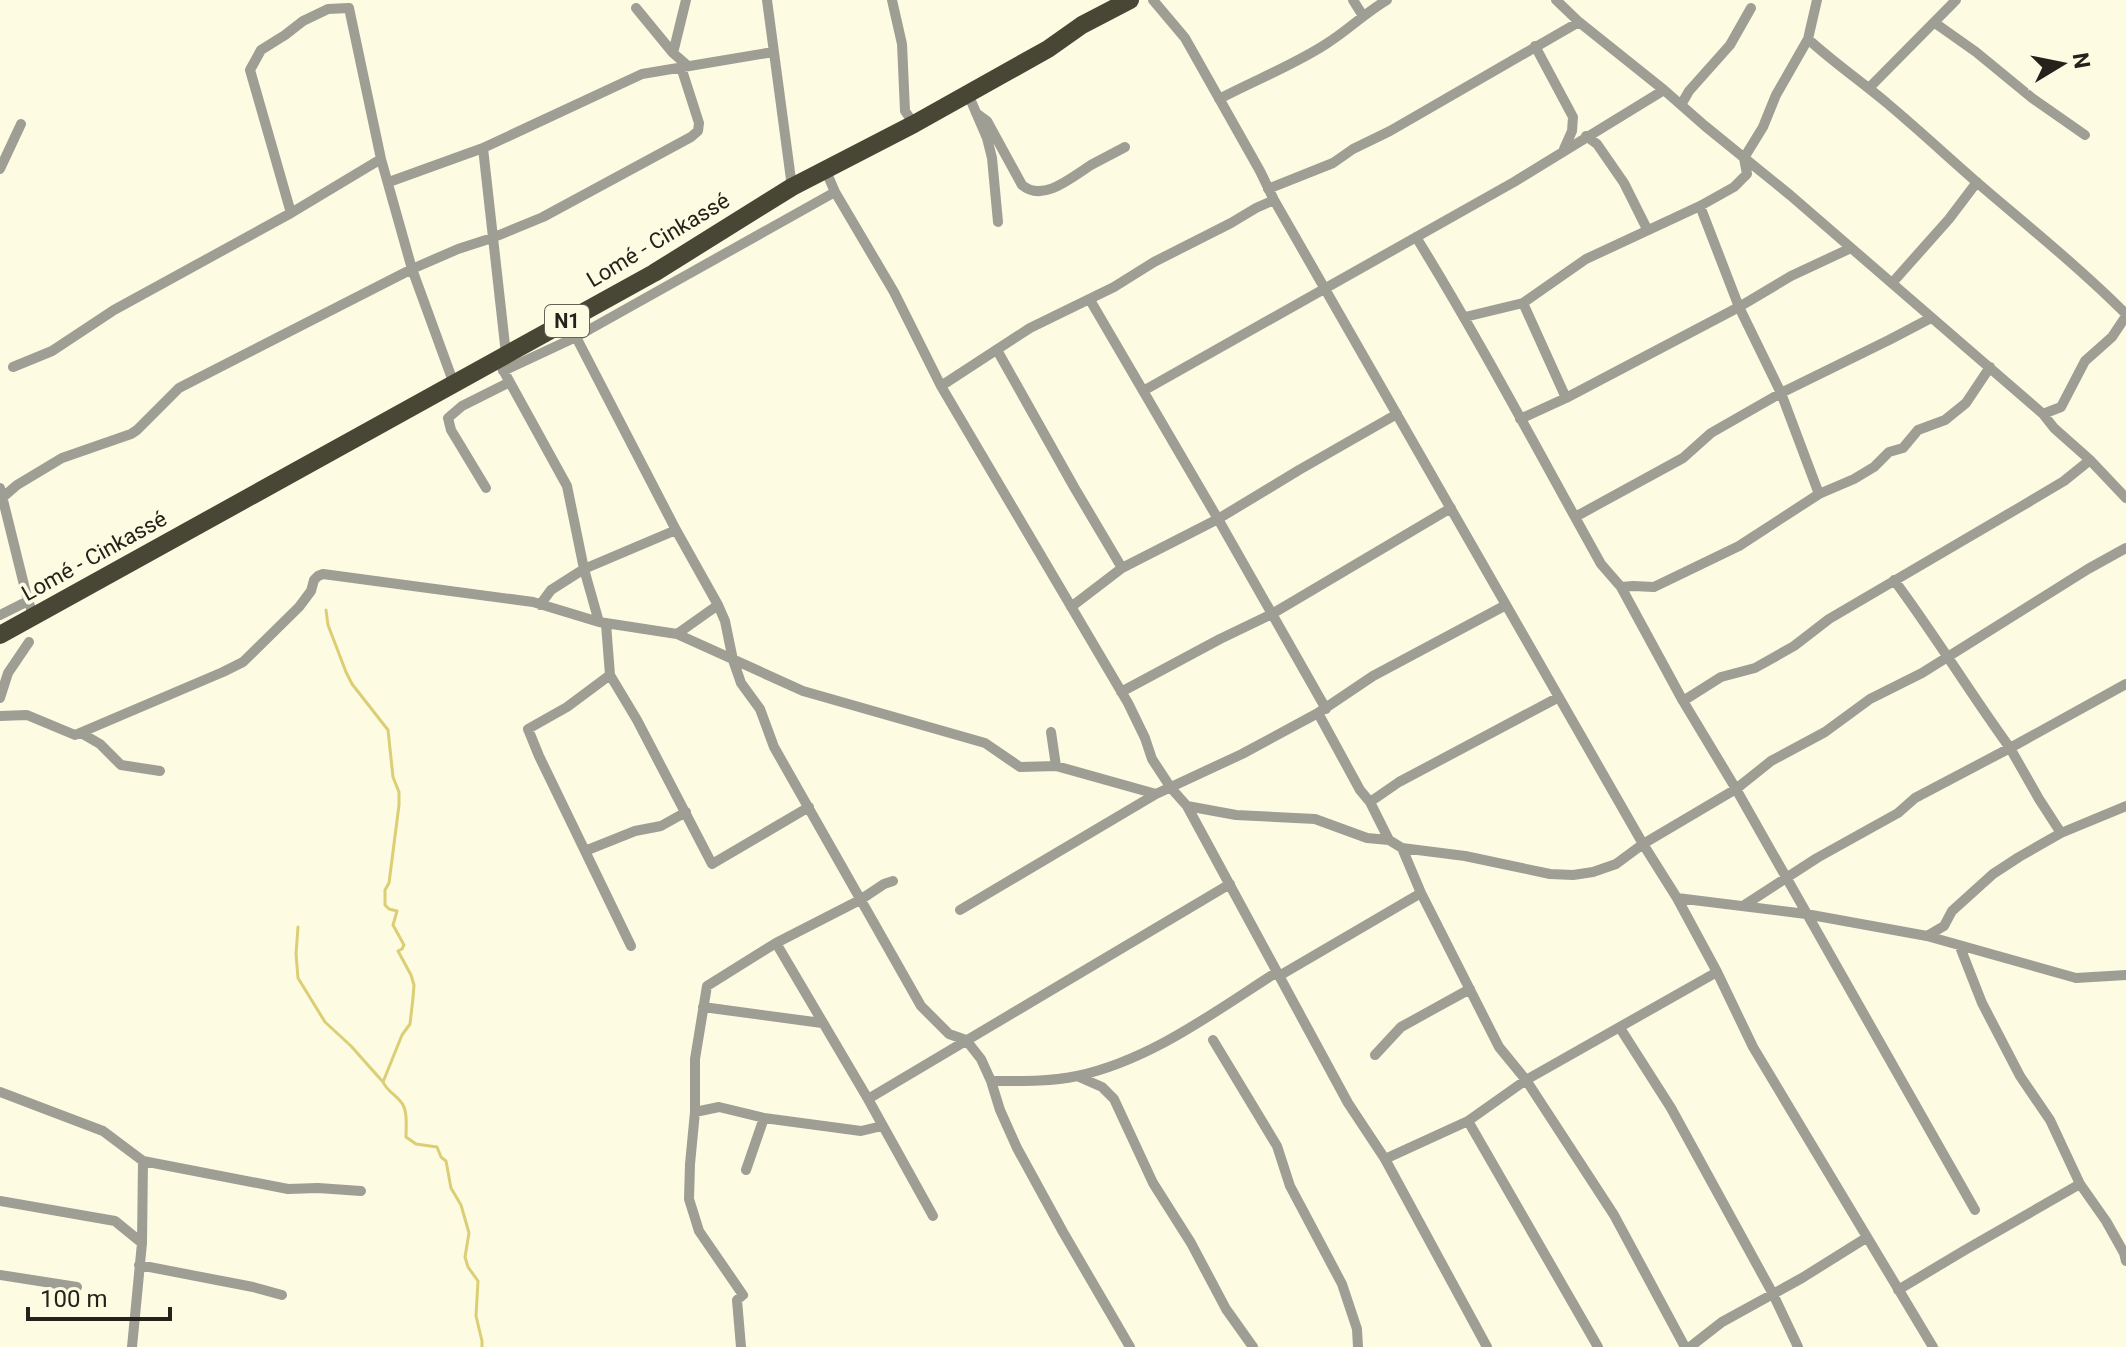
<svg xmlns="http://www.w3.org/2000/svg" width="2126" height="1347" font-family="Roboto,sans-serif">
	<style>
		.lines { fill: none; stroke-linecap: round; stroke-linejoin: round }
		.stream { stroke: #dbce75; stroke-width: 3 }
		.minor { stroke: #9f9e94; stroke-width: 10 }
		.trunk { stroke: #484634; stroke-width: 18 }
		.labels { text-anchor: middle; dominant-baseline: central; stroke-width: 7; stroke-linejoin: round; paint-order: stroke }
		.shield { fill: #fefbe3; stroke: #656356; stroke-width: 2 }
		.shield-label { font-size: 20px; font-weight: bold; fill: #24221a }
		.street-label { font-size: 22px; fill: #24221a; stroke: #fefbe3 }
	</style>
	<rect width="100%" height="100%" fill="#fefbe3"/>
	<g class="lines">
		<path class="stream" d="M326,610l2,15 18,47 6,12 36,46 5,47 6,15v13l-10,78 -4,7v15l4,4 8,2 -4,14 11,20 -2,4 -4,2 13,24 3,10 -1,13 -3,26 -8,11 -19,47c4,9 12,12 18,20 7,8 5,24 5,35l10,7 21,3 4,10 5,4 5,27 10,17 8,28 -4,24 3,10 10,14 -2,35 6,25v6
			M298,927l-2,27 2,24 27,44 26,24 32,36"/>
		<path class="minor" d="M767,0l25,187
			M892,0l10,44 3,67 9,13
			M1153,0l32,38 75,133 14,29 369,644 34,54 40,74 36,75 180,300
			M1353,0l10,16
			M1556,0l23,22 85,68 41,36 85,69 253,219 11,14 36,32 36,38
			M636,8l37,45 15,13
			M1935,23l41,29 56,46 53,37
			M1808,39l9,-39
			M1535,46l38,71 -1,14 -8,18
			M673,53l13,-53
			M1869,88l87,-88
			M968,94l19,44 5,20 6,64
			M1219,99c36,-19 73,-33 107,-55 21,-13 39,-31 61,-44
			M1681,105l8,-14 41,-46 21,-37
			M976,113l11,8 35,64c21,18 50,-8 69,-20 11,-6 23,-12 34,-18
			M1586,136l11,8 27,39 23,46
			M483,148l23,206
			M0,169l21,-45
			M825,169l10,23 59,100 47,94 187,317 17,35 7,21 19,29 16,18 49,9 79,4 52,19 22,2 13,8 63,8 85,18 23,1 20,-3 23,-8 27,-20 93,-55 35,-28 54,-29 45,-33 52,-26 166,-104 38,-21
			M389,182l94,-34 159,-74 131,-22
			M1268,189l65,-26 20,-14 37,-18 189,-109
			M1700,206l39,101 42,86 38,101
			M291,213l-41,-143 11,-20 24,-15 18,-14 25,-12 21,-1 32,151 31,110 42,115
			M1416,237c66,107 124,218 185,327l20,23 12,-1 21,1 85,-41 80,-52 35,-15 20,-12 15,-15 14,-4 15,-18 27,-10 21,-17 24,-36
			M1893,282l56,-63 28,-37
			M1090,300l128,219 108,190
			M1523,303l43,95
			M1465,317l58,-14 63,-44 114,-53 34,-19 13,-13 -3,-16 19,-31 13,-32 32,-56c25,23 54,43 80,65 31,26 61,54 92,81 49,42 100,83 146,129
			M576,337l100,193 42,75 7,16 8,39 8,23 19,26 14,38 147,259 28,28 17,6 15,19 10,22 9,29 17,38 46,84 67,115
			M997,350l77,137 48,81
			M13,367l39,-16 62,-41 177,-97 90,-54
			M502,368l65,118 17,83 15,53
			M503,371l73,-34 259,-145
			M941,386l89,-58 84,-41 40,-25 77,-39 25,-15 18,-8
			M1143,391l371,-209 150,-92
			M2043,414l18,-7 24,-46 27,-24 14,-21
			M1520,419l46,-21 173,-91 52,-31 60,-28
			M0,488l28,113 6,15
			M486,488l-35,-58 -3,-12 14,-12 46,-23
			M2,498l15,-13 45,-27 69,-24 6,-4 42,-42 233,-119 46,-20 34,-11 51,-21 148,-80 7,-6 1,-8 -18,-56
			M1575,517l108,-59 28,-25 70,-40 108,-53 42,-22
			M1894,580c41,55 76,113 116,168l116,-64
			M1621,587l62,114 53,88 239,421
			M540,605l11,-15 33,-21 92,-39
			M1071,607l51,-39 96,-49 81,-49 98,-56
			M0,615l28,-14
			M606,624l4,51 27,45 75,144 97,-57
			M677,634l41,-29
			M610,675l-43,32 -39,22 11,27 92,190
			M1121,692l99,-53 52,-25 179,-106
			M0,698l8,-25 21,-31
			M1683,701l38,-24 34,-9 39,-22 35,-27 193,-113 42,-25 26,-21
			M1318,713l42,77 10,12
			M0,716l27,-1 48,20 148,-63 20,-10 56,-55 12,-16 3,-11 4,-4 5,-2 210,28 66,20 78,12 126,57 182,52 35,24 36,-1 100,28
			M1051,732l5,34
			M81,733l19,11 21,21 39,6
			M1187,806l161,297 37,56 102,188
			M1389,840l-19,-38 29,-20 160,-85
			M1402,848l19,45 78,154 27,33 88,135 71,132
			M585,851l50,-20 26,-5 25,-14
			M1677,898l129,16 121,22 149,42 50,-3
			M1743,906l74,-48 81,-45 17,-15 95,-50 29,51 22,34
			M960,910l196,-116 86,-40 76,-41 55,-37 133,-71
			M1927,936l17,-10 8,-15 41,-37 26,-17 42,-24 65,-27
			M776,943l92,156 65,117
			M1960,947l22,56 38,73 30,44 30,64 26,37 18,32 2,8
			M1279,976l142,-83
			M703,1007l119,16
			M1620,1028l51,80 102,186 25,53
			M1213,1040l64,106 13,40 52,98 15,45 1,18
			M1375,1055l26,-28 69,-38
			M1077,1076l25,11 12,12 39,84 38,60 35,66 27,38
			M991,1081c28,0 58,1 86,-5 74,-16 137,-64 200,-104
			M0,1092l103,39 40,30 145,28 30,-1 43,3
			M868,1099l362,-215
			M695,1112l24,-5 45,11 97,13 21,-5
			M1468,1121l130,226
			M1385,1159l83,-38 58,-41 191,-108
			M746,1170l18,-52
			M0,1201l115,20 27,22
			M139,1265l114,22 29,8
			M0,1275l77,12
			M1898,1290l67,-40 115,-66
			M132,1347l10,-104 1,-82
			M741,1347l-4,-47 6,-5 -44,-64 -10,-32 1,-35 5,-52v-53l12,-73 69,-43 84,-43 24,-16 9,-3
			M1690,1347l32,-25 80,-44 64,-40"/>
		<path class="trunk" d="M0,635l654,-362 138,-86 122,-63 134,-75 34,-24 48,-25"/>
	</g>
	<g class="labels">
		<rect class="shield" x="545" y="305" width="44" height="32" rx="6"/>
		<g class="shield-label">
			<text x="567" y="321">N1</text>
		</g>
		<g class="street-label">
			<text transform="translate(658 240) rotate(-31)">Lomé - Cinkassé</text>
			<text transform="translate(94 556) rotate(-29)">Lomé - Cinkassé</text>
		</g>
	</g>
	<g transform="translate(2062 64) rotate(80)" stroke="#fefbe3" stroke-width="6" paint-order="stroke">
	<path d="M0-6L14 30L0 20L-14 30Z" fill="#24221a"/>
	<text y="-12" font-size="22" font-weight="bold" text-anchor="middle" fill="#24221a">N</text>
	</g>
	<path d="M28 1307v12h142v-12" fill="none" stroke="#24221a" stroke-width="4"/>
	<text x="40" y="1307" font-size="24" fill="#24221a" stroke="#fefbe3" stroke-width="6" paint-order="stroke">100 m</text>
</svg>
